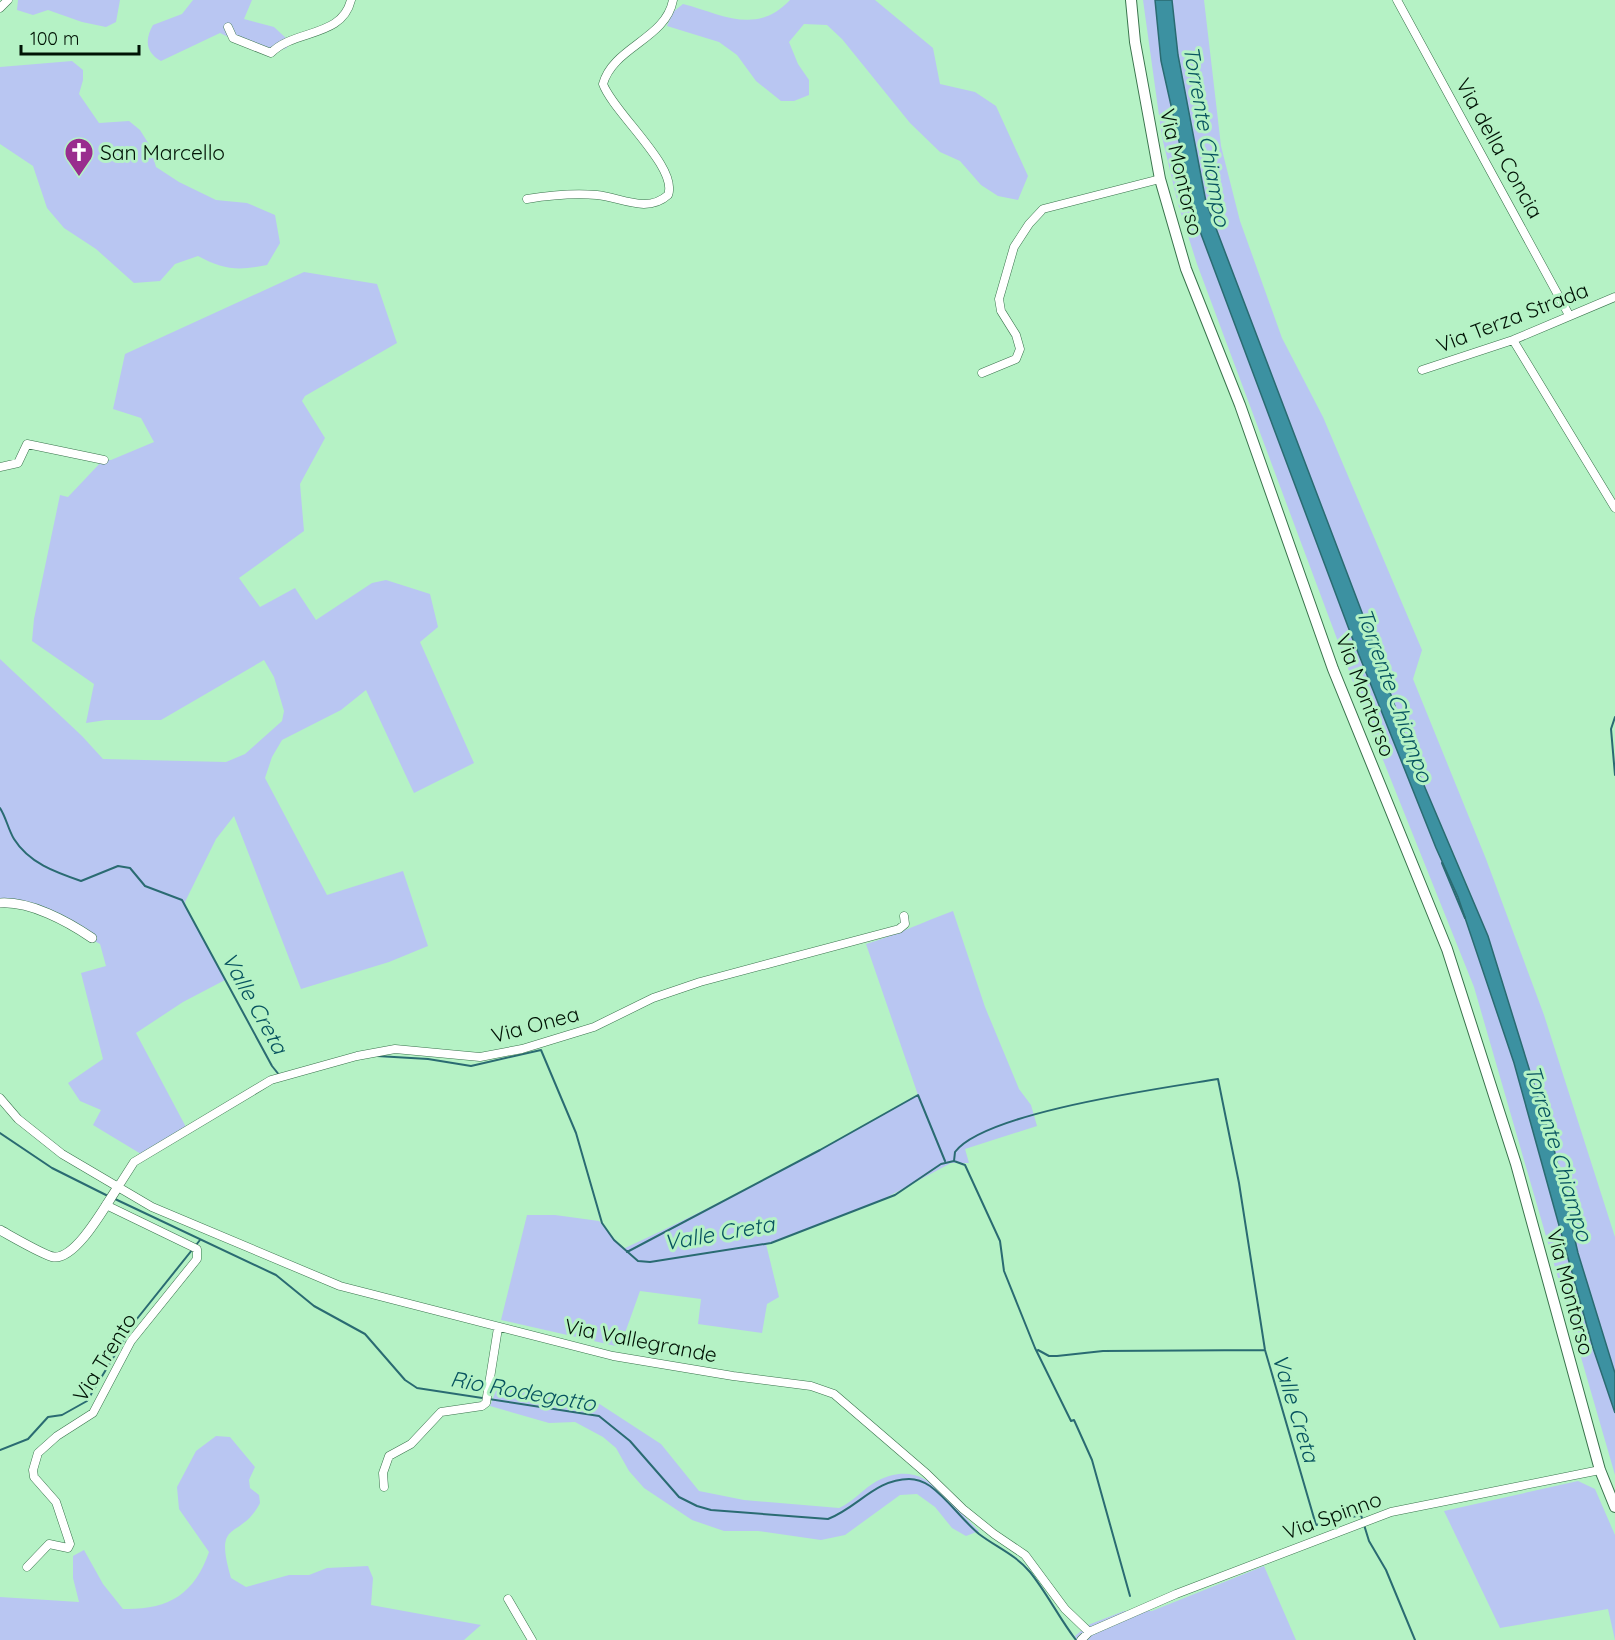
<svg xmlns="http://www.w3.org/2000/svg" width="1615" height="1640" font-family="Quicksand,sans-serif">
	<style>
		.green { fill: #b9c6f2 }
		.water { fill: #3c91a1; stroke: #2a6b72; stroke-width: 1.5 }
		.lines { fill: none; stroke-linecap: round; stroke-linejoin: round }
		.stream { stroke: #2a6b72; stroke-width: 2 }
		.minor-casing { stroke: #39734c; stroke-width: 9 }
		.tertiary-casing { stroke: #39734c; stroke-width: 10 }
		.secondary-casing { stroke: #39734c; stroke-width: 12 }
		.minor { stroke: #fff; stroke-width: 8 }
		.tertiary { stroke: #fff; stroke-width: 9 }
		.secondary { stroke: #fff; stroke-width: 10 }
		.labels { text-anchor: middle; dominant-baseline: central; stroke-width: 6; stroke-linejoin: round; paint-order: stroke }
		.street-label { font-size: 21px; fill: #001305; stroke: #b5f2c5 }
		.poi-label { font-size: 21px; fill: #001305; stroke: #b5f2c5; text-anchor: start }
		.water-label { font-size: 22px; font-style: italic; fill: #07535f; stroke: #b5f2c5 }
	</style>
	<rect width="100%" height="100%" fill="#b5f2c5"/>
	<path class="green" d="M18,0h102l-4,22 -10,5 -24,-5 -34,-12 -15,5 -16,-5z
		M193,0h59l-8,19 30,8 13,12v9l-22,7 -45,-22 -59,28c-16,-9 -16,-22 -8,-36l29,-11z
		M790,0h85l58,48 7,36 35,8 21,14 32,70 -10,24 -20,-4 -17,-11 -21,-24 -20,-9 -30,-29 -68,-84 -15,-14 -23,-1 -15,18 9,22 11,16v15l-15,6h-13l-25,-20 -19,-26 -18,-13 -52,-16 6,-14 10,-8c39,10 73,32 107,-4z
		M1143,0h12l6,61 37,165 155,414 83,208 22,49 56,166 79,285 22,65v62l-141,-488 -103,-257 -174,-466 -19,-60 -16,-67z
		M1172,0h32l17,146 19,75 42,117 41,79 99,233 -9,29 73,180 58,156 71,222v136l-37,-120 -24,-104 -84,-257 -55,-128 -49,-141 -160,-421 -28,-147z
		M72,61l11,9v10l-4,14 20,29 30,-2 11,9 10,16 6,21 23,15 37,18 31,3 28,12 5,28 -13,22c-29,6 -43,5 -69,-9l-23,8 -15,17 -26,2 -38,-34 -32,-21 -17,-20 -14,-42 -33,-22v-77z
		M304,272l73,12 20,59 -92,53 -3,5 23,37 -25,46 4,47 -65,47 21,29 35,-19 21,32 56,-37 14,-3 44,14 8,33 -18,15 54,121 -60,30 -48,-103 -25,20 -59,30 -10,17 -7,21 62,117 76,-24 25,75 -39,16 -88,27 -67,-173 -18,23 -31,63 2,8 38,70 -42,22 -47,31 51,96 -46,25 -48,-29 8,-15 -21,-9 -12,-18 35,-24 -22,-86 25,-7 -6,-22 -54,-29 -46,-11v-245l82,77 21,23 123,3 19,-8 37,-33 2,-10 -10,-34 -10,-17 -103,60h-55l-20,3 8,-39 -62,-43 2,-22 26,-124 8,2 35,-37h8l43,-18 -13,-24 -28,-9 12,-55z
		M953,911l32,96 34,82 12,16 6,21 -72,23 4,14h-18l-75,40 -110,41 13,53 -12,7 -5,29 -64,-9 3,-25 -61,-8 -20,56 -119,-27 26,-105h28l44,6 24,28c101,-47 199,-98 295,-154l-52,-151c30,-9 57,-22 87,-33z
		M497,1388l98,13 66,43 38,47 45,9 95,8c14,-6 25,-20 38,-27 49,-25 71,21 102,50l-13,5 -14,-8 -17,-21 -18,-13 -17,1 -55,40 -24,5 -63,-9h-34l-32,-11 -48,-32 -15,-17 -13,-23 -13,-11 -28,-15 -26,1 -59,-17z
		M216,1436l14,1 25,30 -6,13 1,8 9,7 1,8c-20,39 -47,13 -29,75l15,9 43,-12h20l18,-7 41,-2 5,12 -2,27 110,20 -17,15h-464v-43l79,5 -6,-24v-22l11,-6 19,34 20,25c45,1 71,-14 86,-57l-30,-43 -2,-22 19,-36z
		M1578,1481l17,8 20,46v105l-7,-31 -108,19 -56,-117z
		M1264,1566l32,74h-219l-2,-4 13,-11 36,-14h28z"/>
	<path class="water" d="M1155,0h17l6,55 28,147 160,421 49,141 73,172 66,213 24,104 37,120v40l-22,-65 -79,-285 -56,-166 -22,-49 -83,-208 -155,-414 -37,-165z"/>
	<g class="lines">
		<path class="stream" d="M1615,717l-4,12 4,46
			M0,808c6,9 8,21 14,31 15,24 41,33 67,42l37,-15 12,2 15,18 37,14 90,166 8,10
			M1442,863l23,55
			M377,1056l51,3 43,7 70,-16 35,83 26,90 12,17 24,21 12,1 121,-19 124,-48 46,-31 13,-3 11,4 35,76 4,30 31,77 36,73 3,-1 18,40 38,136
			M0,1133l52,35 58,29
			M954,1161l1,-9c30,-40 209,-64 263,-73l21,104 26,167 51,175 45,-10 8,26 17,29 29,70
			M115,1199l161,76 38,31 51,28 40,46 12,8 182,28 31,25 49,56 18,9 14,4 117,9c29,-11 48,-40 81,-40 7,0 15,3 21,7 18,13 32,34 49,48 17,13 37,21 51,38 17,21 29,46 46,68
			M627,1252l193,-102 98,-55 27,66
			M1038,1350l11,6h8l46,-5 162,-1
			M0,1450l28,-11 20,-22 14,-2 25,-14 49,-81 64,-80"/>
		<g class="minor-casing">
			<path id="minor" d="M1397,0l172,315
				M0,8l8,-8
				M228,27l5,11 38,15c23,-24 71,-15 80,-53
				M527,199c24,-4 46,-6 70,-4 23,2 50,19 71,0 11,-27 -55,-83 -65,-111 10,-37 63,-45 70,-84
				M1513,340l102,168
				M1422,370l91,-30 102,-43
				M982,373l34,-14 4,-10 -4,-14 -15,-24 -2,-12 15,-52 15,-23 14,-15 117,-30
				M0,467l18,-4 9,-19 77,16
				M0,1098l18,21 44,35 90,53 188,79 273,70 120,20 78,10 23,8 93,80 36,35 31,25 31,21 40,54 24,23
				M118,1187l16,-25 137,-82 86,-24 38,-7 85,8 42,-8 72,-22 59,-29 47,-16 199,-53 6,-5 -1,-8
				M384,1487l-1,-14 6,-17 22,-12 30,-32 41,-6 4,-3 12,-75
				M27,1567l22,-23 19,4 2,-4 -14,-42 -22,-25 -1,-7 5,-17 19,-17 36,-23 38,-72 66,-82v-10l-91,-44
				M508,1599l24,41
				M1081,1640l8,-8 87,-38 215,-82 209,-42"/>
		</g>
		<g class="tertiary-casing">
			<path id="tertiary" d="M0,903c30,-2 67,18 92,35
				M0,1230c11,6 45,26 54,27 23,2 52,-53 64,-70"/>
		</g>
		<g class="secondary-casing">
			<path id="secondary" d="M1131,0l4,42 25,137 26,90 54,136 93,264 114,280 69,215 84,306 15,37"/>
		</g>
		<use href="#minor" class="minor"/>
		<use href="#tertiary" class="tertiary"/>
		<use href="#secondary" class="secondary"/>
	</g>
	<defs>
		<g id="church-pin" transform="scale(1.5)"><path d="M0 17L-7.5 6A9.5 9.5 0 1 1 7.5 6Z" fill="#992d8e" stroke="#b5f2c5"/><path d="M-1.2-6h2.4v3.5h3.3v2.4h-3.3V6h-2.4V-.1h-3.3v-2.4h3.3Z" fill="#fff"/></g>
	</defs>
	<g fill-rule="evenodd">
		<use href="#church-pin" x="79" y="152"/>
	</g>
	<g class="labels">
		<g class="street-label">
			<text transform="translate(1500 148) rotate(61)">Via della Concia</text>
			<text transform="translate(1182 172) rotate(77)">Via Montorso</text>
			<text transform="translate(1512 317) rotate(-21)">Via Terza Strada</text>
			<text transform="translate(1366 695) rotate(69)">Via Montorso</text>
			<text transform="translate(535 1024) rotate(-15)">Via Onea</text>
			<text transform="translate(1571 1292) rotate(75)">Via Montorso</text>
			<text transform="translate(641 1340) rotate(11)">Via Vallegrande</text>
			<text transform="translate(104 1357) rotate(-58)">Via Trento</text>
			<text transform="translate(1332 1515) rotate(-20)">Via Spinno</text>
		</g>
		<g class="poi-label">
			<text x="100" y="152">San Marcello</text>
		</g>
		<g class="water-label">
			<text transform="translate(1207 136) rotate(80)">Torrente Chiampo</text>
			<text transform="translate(1395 695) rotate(70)">Torrente Chiampo</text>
			<text transform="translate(255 1003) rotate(61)">Valle Creta</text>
			<text transform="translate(1559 1153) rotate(73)">Torrente Chiampo</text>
			<text transform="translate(719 1233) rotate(-10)">Valle Creta</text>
			<text transform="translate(523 1391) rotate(10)">Rio Rodegotto</text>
			<text transform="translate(1296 1408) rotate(73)">Valle Creta</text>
		</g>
	</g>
	<path d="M21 45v9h118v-9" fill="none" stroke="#001305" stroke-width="3"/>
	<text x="30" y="45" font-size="18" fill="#001305" stroke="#b5f2c5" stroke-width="4.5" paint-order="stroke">100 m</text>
</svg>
